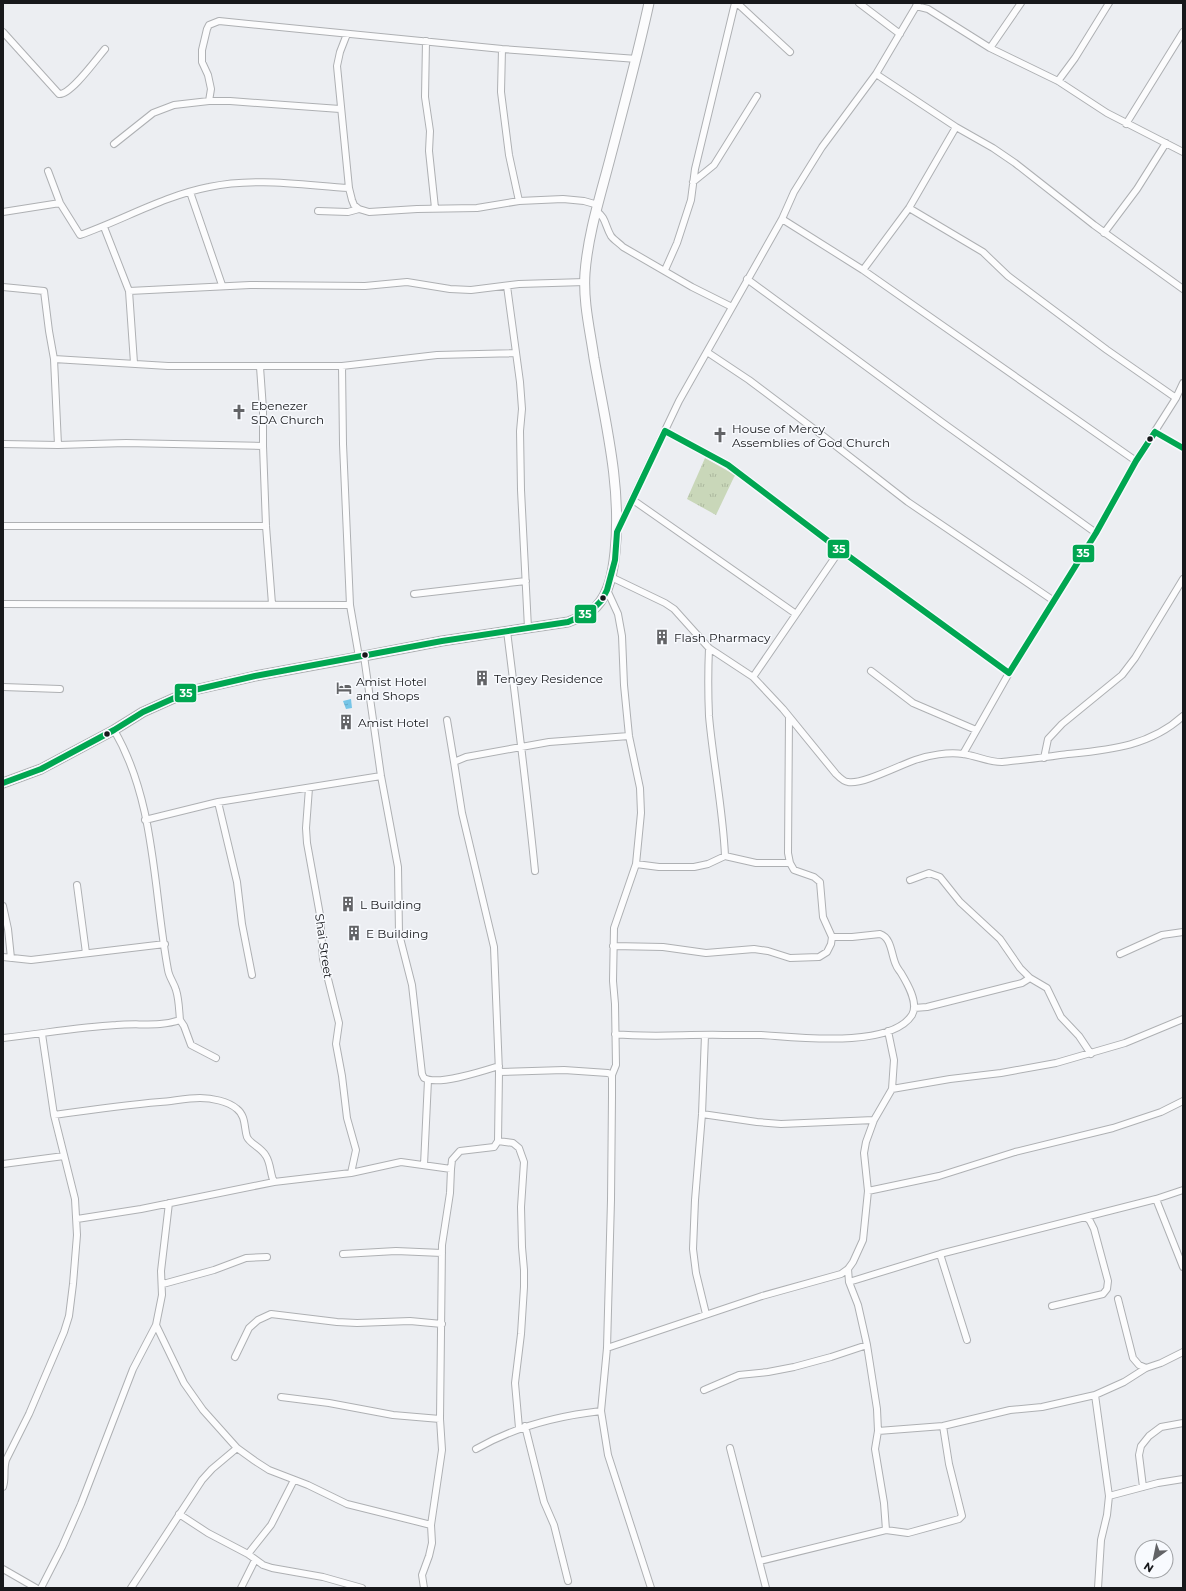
<svg xmlns="http://www.w3.org/2000/svg" width="1186" height="1591" font-family="Montserrat,sans-serif">
	<style>
		.park { fill: url(#park-tufts) }
		.water { fill: url(#water-ripples) }
		.lines { fill: none; stroke-linecap: round; stroke-linejoin: round }
		.street-casing { stroke: #aeb0b3; stroke-width: 8 }
		.secondary-casing { stroke: #aeb0b3; stroke-width: 11 }
		.street { stroke: #fcfcfd; stroke-width: 6 }
		.secondary { stroke: #fcfcfd; stroke-width: 9 }
		.bus-1-casing { stroke: #f8fafe; stroke-width: 9 }
		.bus-1 { stroke: #00a651; stroke-width: 6 }
		.bus-dot { fill: #17181b; stroke: #f8fafe; stroke-width: 1.5 }
		.labels { text-anchor: middle; dominant-baseline: central; stroke-width: 3; stroke-linejoin: round; paint-order: stroke }
		.poi-label { font-size: 12px; fill: #17181b; stroke: #f8fafe; text-anchor: start }
		.street-label { font-size: 12px; fill: #17181b; stroke: #f8fafe }
		.line-badge { stroke: #f8fafe; stroke-width: 1.5 }
		.badge-label { font-size: 11px; text-anchor: middle; font-weight: bold; fill: #fff }
	</style>
	<defs>
		<pattern id="park-tufts" width="24" height="20" patternUnits="userSpaceOnUse"><rect width="24" height="20" fill="#c9d7b9"/><path d="M3 7l-1-3M5 7V3M7 7l1-3M15 17l-1-3M17 17v-4M19 17l1-3" fill="none" stroke="#acb89e"/></pattern>
		<pattern id="water-ripples" width="26" height="14" patternUnits="userSpaceOnUse"><rect width="26" height="14" fill="#76c5e7"/><path d="M2 4q2-2 4 0t4 0M15 11q2-2 4 0t4 0" fill="none" stroke="#65a8c6"/></pattern>
	</defs>
	<rect width="100%" height="100%" fill="#eceef2"/>
	<path class="park" d="M705,458l30,17 -19,40 -29,-16z"/>
	<path class="water" d="M351,699l1,9 -6,1 -3,-8z"/>
	<g class="lines">
		<g class="street-casing">
			<path id="street" d="M737,3l53,49
				M859,3l41,31
				M916,6l12,3 62,39 68,33 49,32 76,39
				M3,32l56,62c12,1 38,-36 46,-45
				M347,34l-7,18 -3,14 12,122 3,12 2,5 5,4 10,3 48,-3 60,-1 42,-7 44,-2 21,2 14,4
				M426,41l-1,56 5,34 -1,20 6,57
				M990,48l31,-45
				M502,49l-1,43 8,63 10,46
				M876,74l80,53 37,21 22,15 79,62 89,64
				M1058,81l17,-23 34,-55
				M209,101l2,-12 -3,-14 -6,-13v-12l5,-21 2,-4 10,-4 283,28 135,10
				M1126,124l57,-92
				M114,144l39,-31 21,-8 35,-4h21l110,8
				M48,171l12,32 20,32c43,-15 83,-39 129,-48 45,-10 94,-2 140,1
				M693,182l21,-17 43,-69
				M190,192l32,93
				M909,208l74,44 25,24 99,74 69,48
				M318,211l30,1 11,-3
				M596,211c10,6 9,15 15,25 3,4 8,7 12,11l69,40 40,20
				M3,212l57,-9
				M782,219l81,51 273,191
				M104,227l25,64 5,72
				M1104,233l33,-44 29,-46
				M665,270l12,-27 14,-43 4,-31 40,-166
				M863,270l46,-62 47,-81
				M747,279l196,144 153,110
				M507,286l13,96 2,27 -2,22 1,59 7,138
				M3,287l41,4 5,40 5,28 4,86
				M129,291l121,-6 115,1 42,-4 43,7 21,1 48,-6 66,-2
				M707,352l42,28 69,52 90,70 146,99
				M54,359l114,7h174l95,-11 79,-2
				M342,366l1,78 7,161 9,52
				M260,367l3,42v37l3,80 6,78
				M665,431l63,34 112,85 169,123
				M1155,432l28,16
				M3,444l55,1 68,-2 137,3
				M633,500l163,114
				M3,526h263
				M617,531l62,-130 103,-182 12,-27 28,-45 54,-73 42,-71
				M611,577l54,26 9,6 35,39 44,29 30,32 53,65c3,3 8,8 12,8 14,3 52,-17 67,-22 14,-5 33,-8 48,-6 15,2 24,8 39,8 19,-2 39,-4 58,-7 45,-5 88,-7 123,-39
				M607,590l11,24 4,22 2,49 5,51 11,52 1,25 -5,51 -22,64 -1,53 2,23 1,61 -4,10v21l-1,104 -4,148 -6,63 7,44 43,133
				M414,594l112,-13
				M3,604l347,1
				M507,631c10,80 20,160 28,240
				M709,648c-1,23 -1,45 0,68 4,46 14,93 16,140
				M364,656l17,120 17,91 1,67 13,51 10,89 2,4c14,8 59,-7 75,-12
				M871,671l42,32 63,27
				M753,677l87,-127
				M3,687l57,2
				M447,720l7,42
				M963,754l46,-81 87,-140 40,-72 40,-63 7,-15
				M1044,758l4,-19 14,-15 60,-49 13,-17 48,-79
				M309,788l-3,40 1,15 13,72 3,44 16,64 -3,21 6,32 5,42 9,32 -5,23
				M218,802l19,80 5,42 10,51
				M145,820l73,-18 163,-26
				M636,864l23,3h35l14,-3 17,-8 31,7h34
				M910,880l19,-7 11,4 20,25 40,37 20,29 10,10 17,10 14,29 18,19 12,18
				M77,885l9,68
				M3,906l5,23 3,29
				M613,946l50,1 43,6 48,-4 14,2 22,7 29,-1 8,-5 4,-8 1,-7 -9,-20 -3,-35 -6,-5 -20,-7 -4,-7 -2,-10 1,-136
				M1120,954l42,-19 21,-3
				M3,957l28,3 134,-16
				M914,1008l13,-1 87,-22 8,-2 8,-5
				M180,1020l4,6 7,19 25,13
				M615,1034c36,4 73,0 109,1 12,0 25,0 37,0 34,2 129,14 151,-20 7,-12 -5,-32 -11,-42 -2,-3 -4,-5 -5,-8 -5,-10 -4,-27 -16,-31l-28,3h-20
				M705,1035l-3,79 -7,86 -2,49 3,24 10,41
				M3,1038c38,-4 75,-11 113,-13 22,-2 44,2 64,-5 -1,-10 -1,-21 -4,-30 -2,-7 -7,-13 -8,-20 -15,-80 -12,-168 -54,-240
				M499,1072l65,-2 44,3 4,2
				M892,1089l58,-10 51,-6 55,-10 69,-20 58,-24
				M702,1114l55,8 24,2 93,-4
				M54,1115c35,-5 70,-10 106,-13 13,-1 27,-4 40,-4 11,0 28,3 37,11 9,7 7,19 10,28 3,7 14,10 19,19 5,8 4,18 8,26
				M498,1141l15,2 6,5 5,14 -3,45 1,40 2,23v17l-3,47 -6,49 4,45
				M3,1164l61,-8
				M424,1165l4,-85
				M868,1191l71,-15 76,-24 98,-24 48,-16 22,-11
				M1156,1199l27,68
				M77,1219l64,-10 133,-27 77,-9 50,-11 50,7
				M343,1254l53,-3 46,2
				M940,1254l27,86
				M849,1282l91,-28 216,-55 27,-9
				M163,1284l51,-14 32,-12 21,-1
				M1118,1299l15,59 6,7 7,3
				M1052,1306l51,-12 4,-5 1,-8 -14,-52 -4,-8 -4,-4
				M156,1325l28,58 19,27 34,38 18,13 14,9 39,15 39,19 84,21
				M607,1348l155,-52 79,-22 7,-5 5,-7 10,-22 5,-49 -4,-38 2,-11 8,-22 18,-31 2,-29 -6,-29
				M235,1357l14,-29 9,-8 13,-6 66,8 20,1 53,-2 32,3
				M704,1390l35,-15 29,-3 26,-5 37,-10 36,-12
				M1095,1395l14,101 -2,19 -6,25 -3,48
				M281,1397l48,6 64,12 47,4
				M525,1426l19,76 10,23 14,56
				M878,1431l65,-5 67,-16 32,-3 53,-12 29,-13 22,-14 15,-5 22,-11
				M730,1448l36,140
				M476,1449c38,-22 81,-33 125,-38
				M3,1487c3,-9 0,-18 3,-27l23,-46 35,-82 5,-16 4,-32 4,-49 -2,-36 -21,-84 -12,-81
				M1143,1487l-4,-32 2,-9 8,-10 12,-9 22,-4
				M1109,1496l49,-13 25,-4
				M179,1514l29,19 40,21 15,11 9,3 51,9 39,11
				M886,1530l22,3 51,-14 3,-3 -13,-52 -6,-38
				M248,1554l23,-29 23,-45
				M760,1561l126,-31 -2,-27 -9,-54 3,-18 -1,-22 -10,-64 -9,-40 -9,-23 -1,-13
				M3,1569l33,19
				M41,1588l21,-41 19,-43 52,-135 23,-44 6,-30 -1,-24 8,-68
				M131,1588l71,-108 10,-11 25,-21
				M241,1588l14,-28
				M424,1588l-2,-13 7,-19 3,-13 -1,-18 11,-75 -2,-31 2,-174 8,-52 1,-24 1,-9 8,-9 34,-4 4,-6 1,-69 -5,-125 -32,-134 -8,-51 12,-5 83,-15 80,-6"/>
		</g>
		<g class="secondary-casing">
			<path id="secondary" d="M3,783l38,-14 73,-39 29,-18 47,-21 65,-15 109,-20 78,-15 126,-19c10,-4 21,-7 28,-15 14,-15 17,-36 19,-55 7,-65 -10,-131 -21,-194 -4,-28 -11,-56 -9,-85 3,-40 16,-79 26,-118 13,-50 27,-101 38,-152"/>
		</g>
		<use href="#street" class="street"/>
		<use href="#secondary" class="secondary"/>
		<g class="bus-1-casing">
			<path id="bus-1" d="M665,431l63,34 112,85 169,123
				M1155,432l28,16
				M1009,673l87,-140 40,-72 19,-29
				M3,783l38,-14 73,-39 29,-18 47,-21 65,-15 187,-35 126,-19 22,-10 12,-12 5,-10 8,-30 2,-28 48,-101"/>
		</g>
		<use href="#bus-1" class="bus-1"/>
	</g>
	<defs>
		<g id="church-bare" transform="scale(1.2)"><path d="M-1.2-6h2.4v3.5h3.3v2.4h-3.3V6h-2.4V-.1h-3.3v-2.4h3.3Z" fill="#626366" stroke="#f8fafe" stroke-width="2.5" paint-order="stroke"/></g>
		<g id="building-bare" transform="scale(1.2)"><path d="M-4-6H4V6H1V3H-1V6H-4ZM-2.5-4.3h1.7v1.8h-1.7ZM.8-4.3h1.7v1.8H.8ZM-2.5-1h1.7V.8h-1.7ZM.8-1h1.7V.8H.8Z" fill="#626366" stroke="#f8fafe" stroke-width="2.5" paint-order="stroke"/></g>
		<g id="hotel-bare" transform="scale(1.2)"><path d="M-6-4.5h1.5V1H6V5H4.5V3h-9V5H-6ZM-4 0a1.8 1.8 0 1 1 3.6 0ZM.5 0V-2.5h3Q6-2.5 6 0Z" fill="#626366" stroke="#f8fafe" stroke-width="2.5" paint-order="stroke"/></g>
	</defs>
	<g fill-rule="evenodd">
		<use href="#church-bare" x="239" y="412"/>
		<use href="#church-bare" x="720" y="435"/>
		<use href="#building-bare" x="662" y="637"/>
		<use href="#building-bare" x="482" y="678"/>
		<use href="#hotel-bare" x="344" y="688"/>
		<use href="#building-bare" x="346" y="722"/>
		<use href="#building-bare" x="348" y="904"/>
		<use href="#building-bare" x="354" y="933"/>
	</g>
	<g class="bus-dot">
		<circle cx="1150" cy="439" r="3.5"/>
		<circle cx="603" cy="598" r="3.5"/>
		<circle cx="365" cy="655" r="3.5"/>
		<circle cx="107" cy="734" r="3.5"/>
	</g>
	<g class="labels">
		<g class="poi-label">
			<text x="251" y="405">Ebenezer<tspan x="251" dy="14">SDA Church</tspan></text>
			<text x="732" y="428">House of Mercy<tspan x="732" dy="14">Assemblies of God Church</tspan></text>
			<text x="674" y="637">Flash Pharmacy</text>
			<text x="494" y="678">Tengey Residence</text>
			<text x="356" y="681">Amist Hotel<tspan x="356" dy="14">and Shops</tspan></text>
			<text x="358" y="722">Amist Hotel</text>
			<text x="360" y="904">L Building</text>
			<text x="366" y="933">E Building</text>
		</g>
		<g class="street-label">
			<text transform="translate(324 946) rotate(82)">Shai Street</text>
		</g>
	</g>
	<g class="line-badge">
		<rect x="827" y="539" width="23" height="20" rx="4" fill="#00a651"/>
		<rect x="1072" y="544" width="23" height="19" rx="4" fill="#00a651"/>
		<rect x="574" y="604" width="23" height="20" rx="4" fill="#00a651"/>
		<rect x="174" y="683" width="23" height="20" rx="4" fill="#00a651"/>
	</g>
	<g class="badge-label">
		<text x="839" y="553">35</text>
		<text x="1083" y="557">35</text>
		<text x="585" y="618">35</text>
		<text x="186" y="697">35</text>
	</g>
	<rect width="1186" height="1591" fill="none" stroke="#17181b" stroke-width="8"/>
	<g transform="translate(1154 1559) rotate(213)"><circle r="19" fill="#f8fafe" stroke="#9ea0a3"/>
	<path d="M0-3L7 15L0 10L-7 15Z" fill="#626366"/>
	<text y="-6" font-size="11" font-weight="bold" text-anchor="middle" fill="#17181b">N</text>
	</g>
</svg>
